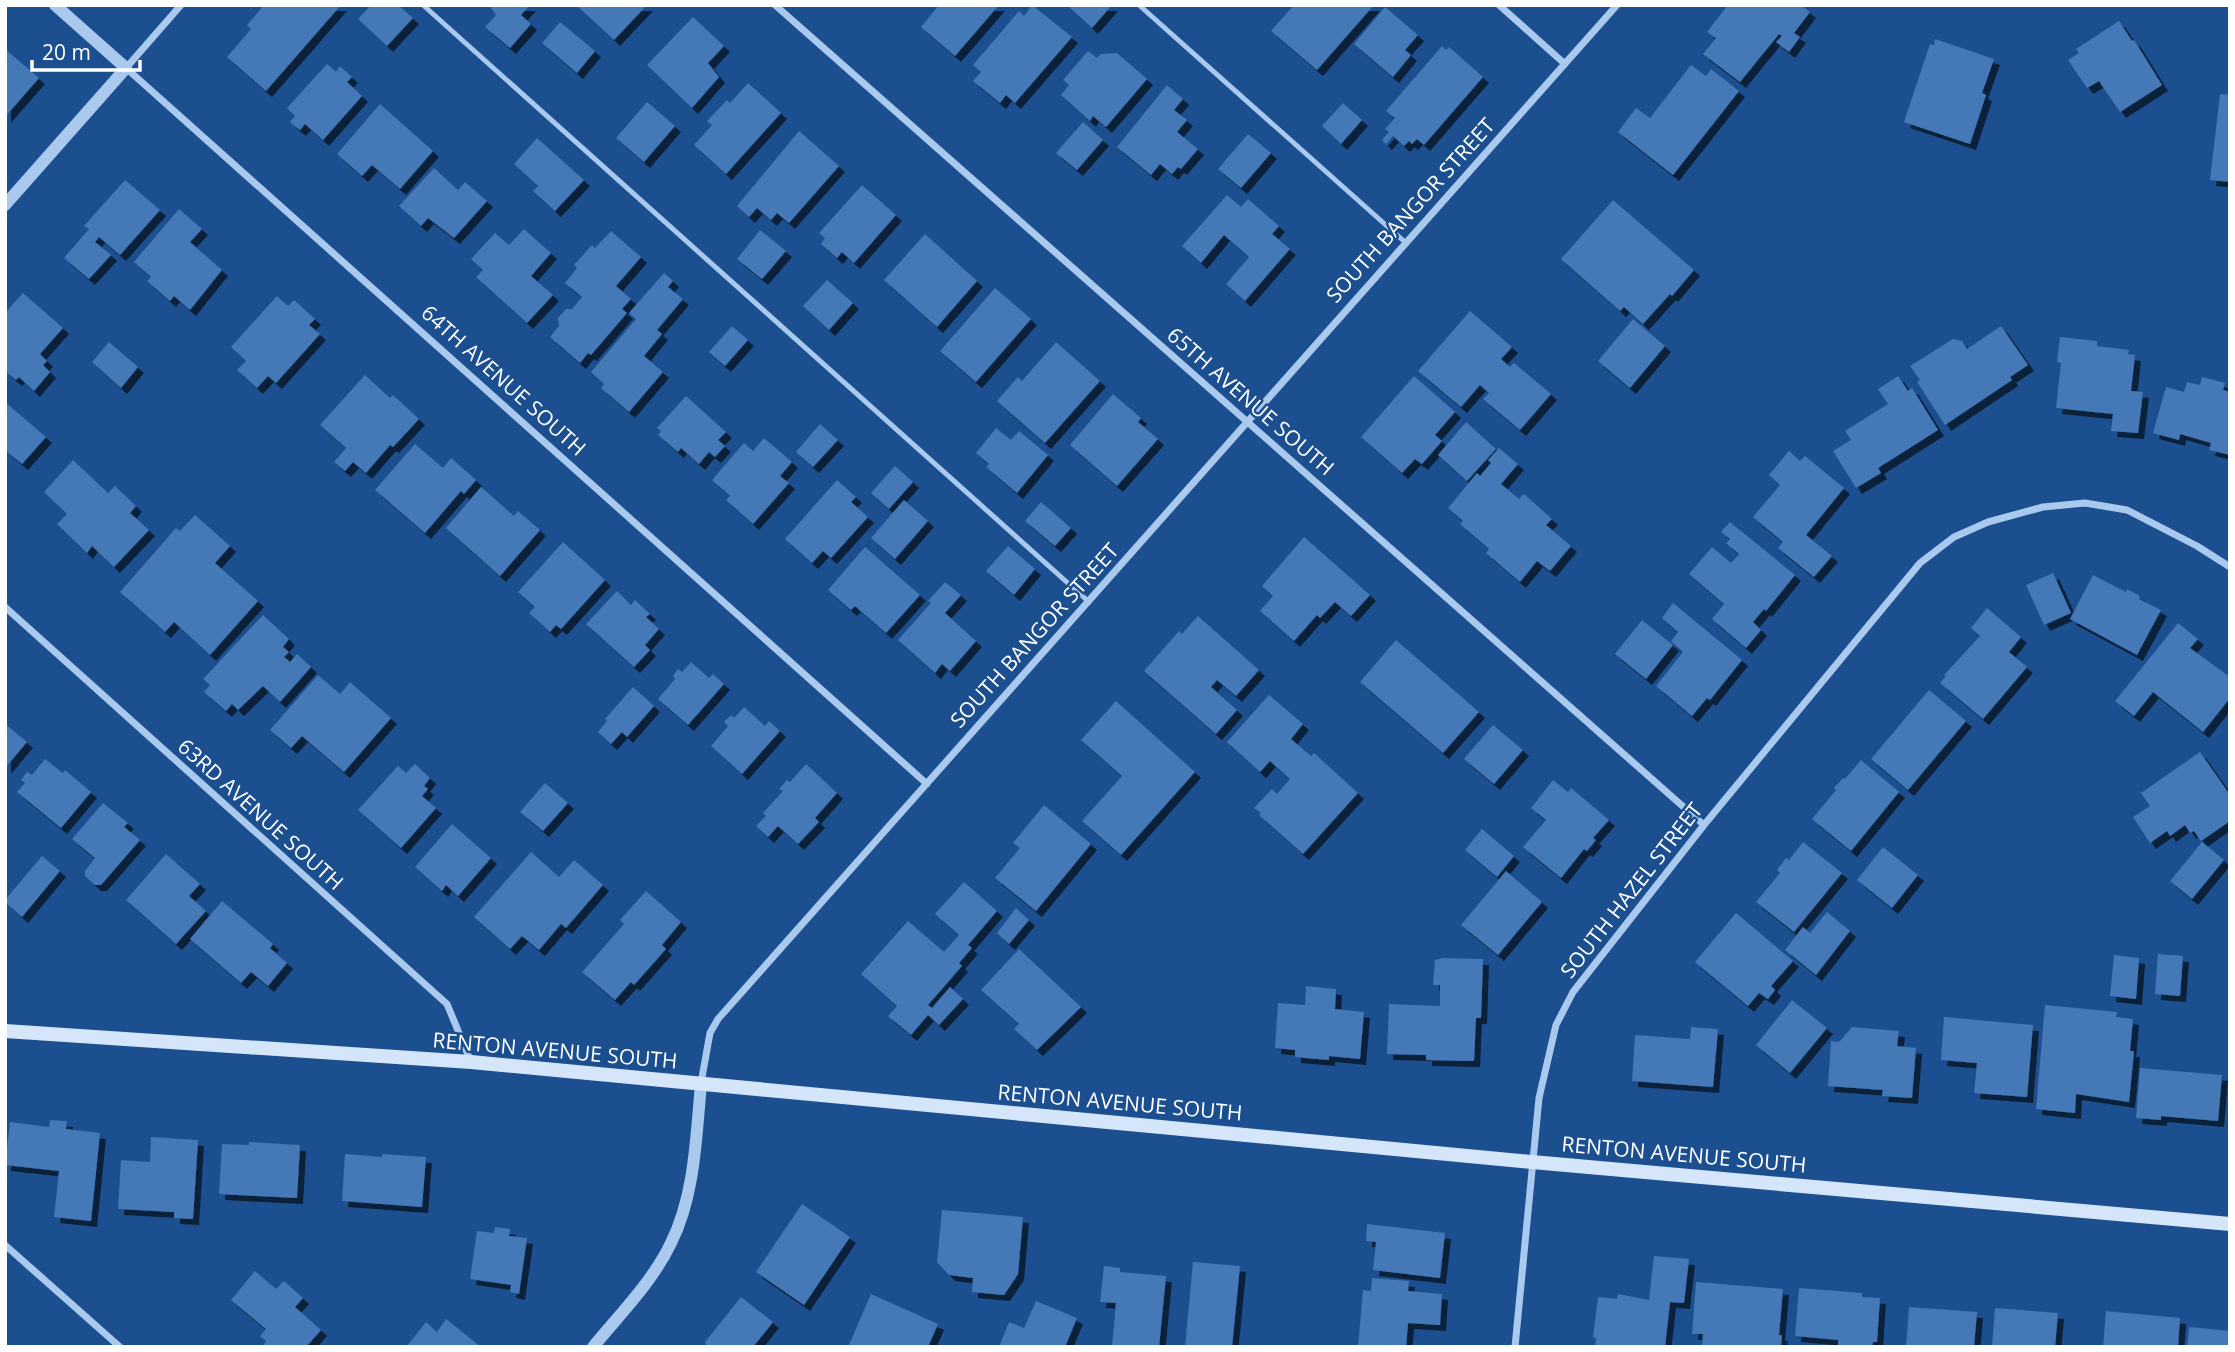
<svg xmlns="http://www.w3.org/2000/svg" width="2235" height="1352" font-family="'Open Sans',sans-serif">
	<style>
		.building { fill: #4478b7; filter: url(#shadow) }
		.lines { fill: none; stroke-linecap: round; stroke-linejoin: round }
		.service { stroke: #a9c9ee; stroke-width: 5 }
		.minor { stroke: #a9c9ee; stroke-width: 7 }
		.tertiary { stroke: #a9c9ee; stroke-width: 12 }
		.secondary { stroke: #d6e6fa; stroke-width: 14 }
		.labels { text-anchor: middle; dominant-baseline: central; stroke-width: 5; stroke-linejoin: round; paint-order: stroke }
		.street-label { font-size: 21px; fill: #fff; stroke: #1b4f8f }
	</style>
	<defs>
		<filter id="shadow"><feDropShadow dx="6" dy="6" stdDeviation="0" flood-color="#0009"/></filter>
	</defs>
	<rect width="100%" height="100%" fill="#1b4f8f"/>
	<path class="building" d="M264,5h77l-75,86 -39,-34 24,-28 -4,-4z
		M371,5h27l15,13 -26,28 -29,-27z
		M489,5h41l-9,10 10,9 -21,24 -25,-21 11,-12z
		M576,5h71l-33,35z
		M939,5h60l-44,51 -34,-29z
		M1032,5l40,32 -57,66 -9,-8 -6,8 -27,-22 8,-9 -8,-7 46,-54 5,5z
		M1067,5h45l-20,23z
		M1294,5h80l-57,65 -46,-39z
		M1728,5h73l9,7 -16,21 6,4 -11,15 -13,-10 6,-6 -3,-2 -39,48 -37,-28 13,-16 -9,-6z
		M1385,7l33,28 -13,15 6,5 -18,22 -39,-33z
		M693,17l31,29 -16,17 11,14 -27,31 -45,-43z
		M2119,21l13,20 2,-1 28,45 -42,27 -21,-31 -12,7 -19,-28 11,-7 -3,-4z
		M560,22l35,29 -18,22 -35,-30z
		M1935,39l59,20 -12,34 4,2 -16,49 -66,-22 26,-78 4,1z
		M1442,46l4,4 3,-3 34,30 -59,68 -7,-6 -5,5 -3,-3 -5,5 -11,-10 -7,8 -4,-4 7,-8 -4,-3 10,-11 -9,-7z
		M5,49l34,29 -34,39z
		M1088,51l9,7 4,-4 16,-1 30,26 -41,48 -13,-11 -3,5 -29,-26 8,-10 -6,-5z
		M327,64l9,8 4,-6 12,11 -5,5 15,14 -39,44 -18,-16 -5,6 -10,-8 5,-6 -8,-8z
		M1691,65l15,11 5,-7 28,22 -66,84 -55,-43 18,-24 14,10z
		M748,83l33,30 -55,61 -32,-29 18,-20 -5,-4 20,-21 3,3z
		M1167,85l16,14 -9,11 13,10 -10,12 21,17 -17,20 -3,-2 -6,7 -12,-10 -9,11 -34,-28z
		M2220,94l10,1v87l-20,-2z
		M647,102l28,24 -31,36 -28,-24z
		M1343,103l19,17 -21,24 -19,-18z
		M380,104l53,47 -33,38 -28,-24 -10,11 -25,-22z
		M1083,122l20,18 -26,30 -21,-17z
		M799,131l40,35 -50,57 -12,-10 -6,7 -14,-12 -8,9 -12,-11z
		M1248,134l23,19 -30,35 -23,-19z
		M537,138l47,42 -29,31 -22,-20 5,-5 -24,-22z
		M434,168l24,22 7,-8 22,19 -33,37 -26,-20 -7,8 -22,-20z
		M125,180l35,30 -40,45 -21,-18 -4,5 16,13 -22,24 -25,-21 25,-29 -5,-3z
		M862,185l34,30 -42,48 -12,-11 -5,6 -16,-14 4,-6 -6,-5z
		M1227,195l14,12 7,-8 31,27 -7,8 18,15 -45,52 -19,-17 23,-27 -25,-22 -23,28 -19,-17z
		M1613,200l81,70 -22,26 -2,-2 -27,30 -19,-17 -4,4 -59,-52z
		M179,209l23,20 -12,13 32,28 -32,40 -16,-14 -4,5 -23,-20 4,-4 -17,-15z
		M524,229l27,24 -20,23 22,19 -26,28 -51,-46 7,-7 -12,-11 24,-26 14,12z
		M760,230l26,21 -24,28 -25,-20z
		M611,231l30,26 -25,29 15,13 -9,10 5,4 -36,42 -3,-2 -8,10 -30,-26 9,-11 -1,-8 8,-9h6l10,-12 -17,-14 12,-15 -3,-3 18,-20 3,3z
		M925,234l52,47 -40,46 -53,-47z
		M664,273l9,8 -5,6 15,12 -26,31 5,4 -18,22 19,16 -34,40 -28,-24 3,-4 -13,-12 45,-53 -7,-6z
		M827,280l26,23 -24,27 -26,-24z
		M995,288l36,31 -55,63 -36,-31z
		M23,293l40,35 -23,26 7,7 -4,4 7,7 -16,19 -15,-14 -3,3 -11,-9v-58z
		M277,296l11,10 6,-6 21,19 -6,6 11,9 -44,49 -8,-7 -11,12 -20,-18 9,-9 -15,-14z
		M1470,311l42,36 -11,12 9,8 4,-4 37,31 -31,36 -37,-31 6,-6 -9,-8 -19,22 -43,-36z
		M1633,319l32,27 -35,42 -32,-27z
		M732,326l16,14 -23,26 -16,-14z
		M2001,326l27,39 -18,12 2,3 -67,45 -28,-43 3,-2 -10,-14 43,-27 9,2 5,8z
		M2060,337l37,4v5l32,4 -1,4 7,1 -4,36 12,1 -5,41 -27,-2 2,-17 -57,-6 5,-45 -4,-1z
		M109,342l29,25 -17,21 -29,-26z
		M1056,342l44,39 -55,62 -48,-42 21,-24 4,4z
		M365,375l25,23 3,-3 26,24 -26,28 -3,-2 -24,28 -13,-11 -8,9 -11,-9 12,-14 -26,-23z
		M1414,376l41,36 -20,23 7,6 -20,23 -7,-5 -13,14 -41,-36z
		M1898,376l10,15 4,-3 26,42 -60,38 3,5 -25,15 -23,-37 18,-11 -6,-9 43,-27 -10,-15z
		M2202,377l23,6 -2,7 7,2v63l-21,-5 2,-7 -31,-9 -1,6 -26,-7 13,-46 18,5 3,-10 13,3z
		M1113,394l28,24 -3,4 20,17 -41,47 -47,-41z
		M686,396l40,36 -8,8 7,6 -10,11 -6,-5 -10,12 -18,-16 -3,4 -20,-17 3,-4 -4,-3z
		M5,402l41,35 -24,27 -17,-14z
		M1466,422l30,27 -29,32 -29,-26z
		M820,424l18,16 -25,27 -17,-15z
		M996,428l15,12 8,-9 29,24 -31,38 -31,-26 3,-3 -13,-11z
		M764,438l28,24 -12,14 9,7 -36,41 -27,-24 4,-4 -18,-16 32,-37 9,8z
		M415,444l28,24 8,-10 25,22 -12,14 -3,-3 -36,42 -50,-43z
		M1499,448l19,16 -17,20 18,15 5,-5 28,25 -6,6 25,21 -21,25 -13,-10 -17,21 -34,-29 3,-4 -29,-25 3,-3 -15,-13 29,-35 3,3 11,-13 -3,-3z
		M1789,451l11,10 5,-5 39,32 -38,47 26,21 -18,21 -36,-29 5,-6 -30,-25 27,-32 -11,-10z
		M73,460l35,33 7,-7 21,20 -6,7 19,17 -35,37 -22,-21 -5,7 -30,-29 10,-10 -23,-22z
		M895,466l18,16 -24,27 -18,-16z
		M837,480l19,17 -5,5 17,15 -37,41 -8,-7 -11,12 -27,-24z
		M481,487l33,29 4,-5 22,19 -40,46 -54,-48z
		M904,500l24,21 -33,38 -24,-21z
		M1041,502l30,26 -16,18 -30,-25z
		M195,515l35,31 -15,17 43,38 -48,54 -36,-33 -9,10 -45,-40 56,-64 4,3z
		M1730,522l65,53 -29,36 -2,-2 -11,13 8,8 -15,18 -34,-29 12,-15 -35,-30 23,-27 19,16 8,-9 -13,-11 4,-4 -9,-7z
		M1304,537l66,58 -19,21 -16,-14 -15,16 -3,-3 -23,26 -34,-30 13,-15 -11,-10z
		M563,542l42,38 -44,49 -5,-4 -6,7 -21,-19 6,-6 -17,-15z
		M1008,546l27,23 -21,26 -28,-24z
		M865,547l55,48 -34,38 -31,-27 -4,4 -23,-20z
		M2053,573l18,40 -27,12 -18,-40z
		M2093,575l33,17 1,-3 13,7 -1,3 22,11 -24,45 -67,-36z
		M945,582l16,13 -16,18 31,28 -26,30 -8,-7 -7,9 -37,-33 33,-37 -3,-2z
		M617,591l14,14 4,-5 15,14 -4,3 13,12 -14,16 5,5 -16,17 -48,-43z
		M1673,603l69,57 -32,40 -3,-2 -15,18 -36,-30 27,-34 -12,-11 7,-9 -16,-14z
		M1987,608l34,29 -12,15 18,15 -44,52 -43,-36 6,-7 -2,-1 36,-39 -9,-8z
		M263,615l26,24 -6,8 6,5 -5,5 6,5 7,-8 14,13 -31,35 -17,-16 -25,24 -6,-6 -6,7 -22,-19 6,-7 -7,-6z
		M1198,616l61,54 -23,26 -19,-16 -6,7 26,23 -21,24 -72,-63 35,-40 3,3z
		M1642,620l31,25 -27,34 -31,-25z
		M2178,623l20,16 -8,9 40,29v21l-27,34 -50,-40 -19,24 -19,-15z
		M1396,640l83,72 -36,41 -83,-71z
		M691,662l18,16 4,-4 11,10 -36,41 -30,-26 17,-20 -2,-3 5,-7 4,3z
		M318,675l22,19 10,-12 41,36 -47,54 -42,-36 -11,12 -21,-18z
		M633,687l21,19 -27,31 -5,-5 -11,12 -13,-12 9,-11 -2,-2z
		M1929,690l37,31 -58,69 -37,-31z
		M1269,695l34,29 -12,15 20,17 3,-3 44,40 -55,61 -44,-39 2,-2 -7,-5 18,-19 5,5 13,-15 -20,-18 -10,11 -33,-30z
		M1116,701l79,71 -74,83 -39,-34 40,-45 -41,-36z
		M744,707l21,19 4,-5 11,10 -38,43 -31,-28 17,-20 -4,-4 7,-7 3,3z
		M5,724l22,18 -22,26z
		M1493,725l30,25 -29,34 -30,-25z
		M2200,752l30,43v26l-29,20 -7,-10 -4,2 -5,-8 -15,11 -3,-5 -17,12 -17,-26 17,-11 -9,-13z
		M45,759l18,14 2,-3 26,22 -30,36 -44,-36 8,-9 -4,-3 6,-8 5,3z
		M1861,760l38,32 -48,59 -39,-32 24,-29 -2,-2 9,-10 2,1z
		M415,764l15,14 -6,8 4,3 -6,7 14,12 -35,40 -43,-38 40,-44 8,7z
		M806,764l31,29 -22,25 4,4 -21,22 -20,-18 -10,11 -12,-11 10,-10 -3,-3 20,-22 -4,-2 8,-9 3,2z
		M1553,780l15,12 3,-4 38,32 -16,18 3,2 -9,11 -3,-2 -23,29 -38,-31 23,-27 -15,-12z
		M545,783l23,20 -25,28 -23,-19z
		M103,803l25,20 -4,4 16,13 -39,45h-6l-10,-9v-5l10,-13 -23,-19z
		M1044,805l47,39 -55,67 -41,-33 25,-30 -7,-5z
		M452,824l39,34 -33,38 -12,-11 -4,6 -27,-24z
		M1482,829l32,27 -17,21 -32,-27z
		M1803,842l39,31 -48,59 -38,-30 24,-29 -3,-3 9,-12 3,2z
		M2202,842l22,18 -32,39 -22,-18z
		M1883,847l35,28 -26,33 -35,-28z
		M531,852l28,25 15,-17 29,25 -37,43 -5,-4 -22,26 -17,-14 -12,13 -36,-32z
		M166,854l34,30 -11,12 17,15 -30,33 -50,-44z
		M42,856l18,15 -38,46 -17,-15v-2z
		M1506,871l36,31 -44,53 -37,-30z
		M964,882l33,29 -29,34 4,3 -13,15 3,3 -34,39 4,3 18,-21 13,12 -24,26 -11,-10 -17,20 -23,-19 9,-10 -36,-32 47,-53 36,31 15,-17 -24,-21z
		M646,891l35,31 -19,23 4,4 -32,36 -3,-3 -16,18 -33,-28 42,-48 -4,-4z
		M222,901l51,43 -3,4 17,15 -19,23 -17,-14 -10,11 -51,-44z
		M1016,908l13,12 -20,24 -12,-11z
		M1827,912l23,19 -34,44 -31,-25 18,-23 7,6z
		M1736,913l57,48 -22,25 4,4 -7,9 -9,-6 -11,13 -53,-44z
		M1019,949l62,58 -44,43 -23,-21 5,-5 -38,-34z
		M2158,954l25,2 -3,40 -25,-2z
		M2114,955l25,3 -3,41 -26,-3z
		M1443,958l40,1 -2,59h-5l-2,43 -48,-1v-5l-39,-1 2,-50 51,2v-21h-7l2,-25z
		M1306,986l30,3 -1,20 29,3 -4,47 -31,-3v4l-34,-3v-7l-20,-2 3,-45 27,2z
		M1792,1000l35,28 -37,45 -34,-28z
		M2045,1005l72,7 -1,5 17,2 -3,32h4l-5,51 -53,-8 -1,19 -39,-4z
		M1944,1017l89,8 -6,72 -53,-4 3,-30 -36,-3z
		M1691,1027l27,2 -5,58 -81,-6 3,-46 55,4z
		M1852,1027l47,4 -2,15 19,2 -4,50 -30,-2 1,-6 -55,-4 3,-45 8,1z
		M2140,1068l82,7 -4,46 -57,-5v4l-25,-2z
		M50,1120l17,1 -1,8 34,4 -9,88 -37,-4 5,-46 -54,-6 5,-43 39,5z
		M151,1137l47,3 -5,79 -19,-1v-6l-56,-3 3,-49 29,2z
		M249,1142l51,3 -3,53 -78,-4 3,-50 27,1z
		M345,1154l37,3v-3l44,3 -4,50 -80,-6z
		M802,1204l48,33 -46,68 -48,-33z
		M942,1210l81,7 -5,57 -14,21 -32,-3 1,-14 -24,-3 -12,-13z
		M1367,1224l78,9 -5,45 -67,-8 3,-28 -10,-1z
		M495,1227l15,2 -1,7 18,2 -8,56 -9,-2 1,-7 -41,-6 7,-48 17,2z
		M1654,1256l35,3 -5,44 -14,-1 -5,45h-70l1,-9 -3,-1 5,-40 19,2 1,-5 31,6z
		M1193,1262l47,4 -8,81h-47z
		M1104,1266l16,2v4l46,4 -7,71h-47l4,-44 -16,-1z
		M255,1271l21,18 8,-8 19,17 -8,9 26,23 -15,17h-44l4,-6 -6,-5 6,-7 -35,-29z
		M1372,1278l37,3 -1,10 34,3 -2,31 -32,-2 -2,24h-48l5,-57 8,1z
		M1696,1282l87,7 -4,46h3l-1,12h-79l1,-13h-11z
		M1799,1288l63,5v4l18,1 -3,44h-4l-1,5h-34v-7l-43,-4z
		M871,1294l67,30 -10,23h-80z
		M741,1297l32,25 -20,25h-46l-2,-5z
		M1036,1301l41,17 -12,29h-66l10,-25 15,6z
		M1909,1307l68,5 -3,35h-68z
		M1995,1308l63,5 -3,34h-63z
		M2106,1311l74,7 -2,29h-75z
		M446,1319l35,28h-75l20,-25 11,10z
		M2189,1327l41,4v16h-43z"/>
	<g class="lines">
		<path class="service" d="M423,5l666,597
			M1139,5l267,238"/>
		<path class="minor" d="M181,5l-55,63 801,716
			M775,5l929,820
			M1499,5l66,59
			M5,607l442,397 24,58
			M701,1083l9,-50 8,-14 899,-1014
			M5,1245l115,102
			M1515,1347l24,-249 17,-73 17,-33 131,-167 216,-262 34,-26 34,-15 55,-15 42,-4 42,7 70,36 33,21"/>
		<path class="tertiary" d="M5,205l121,-137 -71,-63
			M593,1347c27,-33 60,-66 78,-104 24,-48 25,-106 30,-159"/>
		<path class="secondary" d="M5,1031l466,31 1061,100 698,62"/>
	</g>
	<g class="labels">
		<g class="street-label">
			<text transform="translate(1410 210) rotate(-48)">SOUTH BANGOR STREET</text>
			<text transform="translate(504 380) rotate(42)">64TH AVENUE SOUTH</text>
			<text transform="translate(1251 401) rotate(41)">65TH AVENUE SOUTH</text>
			<text transform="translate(1034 635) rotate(-48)">SOUTH BANGOR STREET</text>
			<text transform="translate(261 814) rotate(42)">63RD AVENUE SOUTH</text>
			<text transform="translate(1631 890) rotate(-52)">SOUTH HAZEL STREET</text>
			<text transform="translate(555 1050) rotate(5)">RENTON AVENUE SOUTH</text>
			<text transform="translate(1120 1102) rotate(5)">RENTON AVENUE SOUTH</text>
			<text transform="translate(1684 1154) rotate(5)">RENTON AVENUE SOUTH</text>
		</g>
	</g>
	<rect width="2235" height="1352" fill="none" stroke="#ffffff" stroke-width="14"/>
	<path d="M32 60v10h108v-10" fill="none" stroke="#ffffff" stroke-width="3.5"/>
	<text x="42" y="60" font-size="21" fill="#ffffff" stroke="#1b4f8f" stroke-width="5" paint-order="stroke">20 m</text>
</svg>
